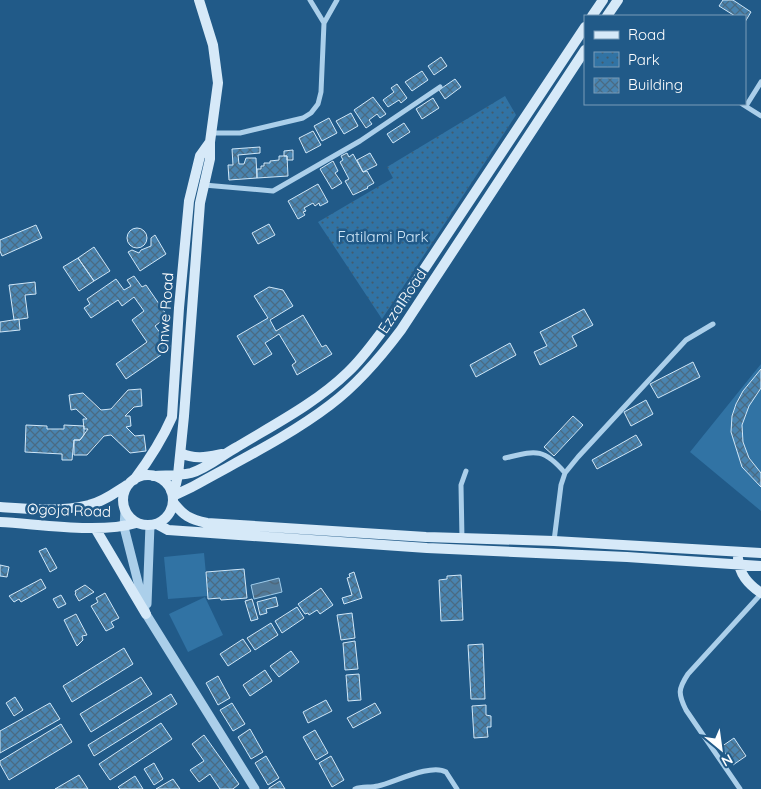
<svg xmlns="http://www.w3.org/2000/svg" width="761" height="789" font-family="Quicksand,sans-serif">
	<style>
		.park { fill: url(#park-dots) }
		.pitch { fill: #3173a4 }
		.water { fill: url(#water-waves); stroke: #9fcceb }
		.building { fill: url(#building-cross-hatch); stroke: #d0e7f8 }
		.lines { fill: none; stroke-linecap: round; stroke-linejoin: round }
		.minor { stroke: #abcfea; stroke-width: 5 }
		.tertiary { stroke: #abcfea; stroke-width: 9 }
		.secondary { stroke: #d6e9f8; stroke-width: 10 }
		.labels { text-anchor: middle; dominant-baseline: central; stroke-width: 5; stroke-linejoin: round; paint-order: stroke }
		.park-label { font-size: 15px; fill: #d0e7f8; stroke: #215a88 }
		.street-label { font-size: 15px; fill: #fff; stroke: #215a88 }
	</style>
	<defs>
		<pattern id="park-dots" width="8" height="8" patternUnits="userSpaceOnUse" patternTransform="scale(1.25)"><rect width="8" height="8" fill="#3173a4"/><path d="M2 2h.1M6 6h.1" fill="none" stroke="#415c6f" stroke-width="1.8" stroke-linecap="round"/></pattern>
		<pattern id="water-waves" width="16" height="10" patternUnits="userSpaceOnUse" patternTransform="scale(1.25)"><rect width="16" height="10" fill="#517a9a"/><path d="M0 5q4-4 8 0t8 0" fill="none" stroke="#4e6373"/></pattern>
		<pattern id="building-cross-hatch" width="8" height="8" patternUnits="userSpaceOnUse" patternTransform="scale(1.25)"><rect width="8" height="8" fill="#4984b0"/><path d="M0 0l8 8M0 8l8-8" fill="none" stroke="#4a6b83"/></pattern>
	</defs>
	<rect width="100%" height="100%" fill="#215a88"/>
	<path class="park" d="M505,96l11,19 -134,204 -64,-97 75,-44 -6,-11z"/>
	<path class="pitch" d="M761,364v147l-71,-59z
		M204,553l4,43 -40,3 -4,-42z
		M205,597l18,38 -35,17 -19,-38z"/>
	<path class="water" d="M279,578l3,14 -28,7 -3,-14z"/>
	<path class="building" d="M723,0h10l18,12 -6,10v-6h-10l-16,-10z
		M441,57l6,9 -13,9 -6,-9z
		M422,71l6,9 -16,11 -7,-9z
		M455,79l6,8 -16,12 -6,-9z
		M397,84l10,14 -6,5 -2,-3 -11,7 -5,-7 11,-8 -3,-4z
		M373,97l13,17 -6,4 -3,-4 -8,6 3,4 -6,4 -12,-18z
		M433,98l6,10 -17,11 -6,-10z
		M351,113l7,13 -14,8 -8,-13z
		M329,118l8,15 -15,8 -8,-15z
		M404,123l6,9 -17,11 -6,-9z
		M313,131l8,14 -15,8 -7,-15z
		M260,147v6l-22,2 1,9h5l2,-6h10l1,20 -28,2 -1,-15h5l-1,-16z
		M293,150v10h-6v-4h-3v-5z
		M347,153l2,4 4,-3 10,18 4,-1 7,12 -7,4 1,1 -15,7 -8,-14 4,-2 -9,-17 3,-2 -2,-4z
		M370,153l7,12 -14,7 -6,-12z
		M279,156h8l1,20 -31,2v-9h4v-3h3v-3h6v-2l9,-1z
		M333,161l5,10 -3,2 7,10 -10,6 -12,-20z
		M318,184l10,18 -8,4 -1,-3 -4,3 -2,-3 -9,5 2,3 -3,1 2,3 -7,4 -10,-18z
		M269,224l6,11 -17,9 -6,-11z
		M36,225l6,13 -40,18 -2,-5v-11z
		M127 238a10 10 0 1 1 20 0a10 10 0 1 1-20 0Z
		M155,235l11,19 -26,17 -12,-19 4,-2 7,3 2,-3 10,-4v-8z
		M94,247l16,24 -16,10 -16,-23z
		M78,258l16,23 -15,10 -16,-24z
		M134,276l8,11 4,-2 20,29 -2,5 -9,7 15,20 -2,4 -42,29 -10,-15 31,-22 -15,-22 12,-9 -10,-14 -12,9 -4,-6 -27,18 -7,-10 6,-4 -3,-5 29,-20 8,11 7,-4 -4,-6z
		M35,282l1,12 -11,1 3,23 -14,2 -5,-35z
		M269,287l14,3 10,16 -23,14 6,11 27,-16 19,32 4,-2 6,9 -35,21 -5,-10 4,-3 -17,-28 -14,9 7,11 -18,11 -17,-29 31,-18 -14,-22z
		M584,309l9,16 -21,11 5,10 -37,19 -6,-13 13,-6 -7,-14z
		M19,319l1,11 -20,2v-10z
		M510,343l6,12 -40,22 -6,-12z
		M693,362l7,15 -42,21 -8,-14z
		M761,369v19l-12,18 -7,19 1,17 6,16 12,15v14l-19,-20 -11,-35 1,-16 4,-12 7,-13z
		M141,389l1,17 -8,1 -9,9h5l1,10 -5,1 9,9 9,-1 2,16 -16,2 -19,-18 -7,1 -17,19h-13v-15h6l8,-11h-4l-1,-10h4l-11,-10 -5,1 -2,-15 14,-2 18,17 10,-1 17,-19z
		M646,400l7,14 -22,12 -7,-14z
		M573,416l10,9 -29,31 -10,-9z
		M26,425l21,1v3h17v-4l20,1v9l-4,5h-6l-2,20h-10v-6l-37,-2z
		M636,435l6,10 -45,24 -5,-9z
		M46,548l11,20 -7,4 -11,-21z
		M0,565l9,2 -2,10 -7,-1z
		M244,569l3,29 -26,2 -1,-2 -12,1 -2,-27z
		M354,572l8,26 -18,6 -2,-6 10,-3 -5,-17 3,-1 -1,-3z
		M461,575l2,45 -22,1 -2,-41 8,-1v-3z
		M41,579l5,9 -25,14 -2,-3 -5,3 -5,-6z
		M85,585l9,7 -15,9 -4,-7 1,-1 -1,-2z
		M321,588l12,17 -13,9 -3,-4 -8,5 -1,-2 -3,1 -7,-10z
		M105,593l14,25 -8,4 3,5 -8,4 -15,-25 7,-4 -2,-4z
		M61,595l5,9 -8,4 -5,-9z
		M276,597l2,9 -12,3 1,4 -7,2 -3,-13z
		M252,599l6,20 -7,2 -6,-20z
		M297,607l7,11 -22,15 -7,-12z
		M352,613l3,25 -14,2 -4,-25z
		M76,614l11,21 -5,1 1,4 -6,6 -13,-26z
		M271,623l7,12 -23,15 -8,-12z
		M243,639l8,12 -23,15 -8,-12z
		M355,641l3,28 -13,1 -2,-27z
		M483,644l2,55h-14l-3,-54z
		M124,648l9,16 -61,38 -9,-16z
		M291,651l8,11 -20,15 -9,-11z
		M265,670l7,11 -22,15 -7,-11z
		M359,674l2,26 -13,1 -2,-26z
		M218,676l12,22 -12,7 -12,-22z
		M141,677l11,17 -61,38 -11,-18z
		M171,694l6,10 -83,52 -6,-11z
		M15,697l8,13 -9,6 -8,-13z
		M326,700l6,11 -24,12 -5,-11z
		M50,703l10,16 -60,34v-22z
		M232,703l13,21 -12,7 -13,-21z
		M375,703l6,10 -28,15 -6,-10z
		M486,705v10l5,1v11h-4l1,10 -14,1 -2,-32z
		M161,723l11,16 -62,41 -11,-16z
		M61,724l11,18 -63,38 -9,-16v-3z
		M250,729l13,23 -12,7 -13,-22z
		M315,730l13,23 -12,7 -13,-23z
		M204,735l35,49 -6,5h-13l-10,-15 -11,8 -9,-12 14,-9 -12,-17z
		M734,738l12,18 -13,9 -12,-18z
		M266,756l13,22 -11,7 -13,-22z
		M331,756l13,24 -12,7 -13,-24z
		M154,763l9,16 -9,6 -10,-16z
		M79,775l9,14h-33z
		M135,776l8,13h-23l-2,-2z
		M173,779l7,10h-24z
		M280,781l5,8h-16v-1z"/>
	<g class="lines">
		<path class="minor" d="M310,0l14,23
			M742,104l19,12
			M746,106l15,-24
			M212,133h28l63,-15 8,-5 7,-9 3,-12 3,-69 13,-23
			M204,185l69,6 87,-50 80,-54
			M505,458c30,-7 38,-11 60,15
			M462,539l-1,-54 5,-14
			M554,541l7,-56 4,-12 13,-16 108,-117 27,-16
			M355,789c7,-3 15,-1 23,-3 15,-3 53,-23 68,-14l11,17
			M740,789l-54,-79c-8,-16 -8,-21 2,-36l73,-80"/>
		<path class="tertiary" d="M125,511l-1,16 22,87 109,175
			M147,604l3,-79"/>
		<path class="secondary" d="M592,16l11,-16
			M607,16l11,-16
			M181,453c14,7 26,4 41,1
			M123 500a25 25 0 1 1 50 0a25 25 0 1 1-50 0Z
			M153,476c13,-1 26,0 38,-3 17,-5 31,-18 46,-26 38,-23 79,-44 111,-75 16,-15 28,-33 41,-50l196,-295
			M134,480c15,-20 28,-40 38,-63l7,-109 10,-107 11,-45 10,-14
			M171,491l5,-7 2,-9 6,-59 16,-213 10,-44v-17l8,-59 -5,-38 -14,-45
			M173,496l19,-9c46,-26 96,-50 138,-82 28,-21 50,-47 71,-75l184,-280
			M173,502c11,14 16,17 34,21l219,14 128,4 207,12
			M0,507c29,2 61,5 89,-2 14,-3 27,-13 38,-20
			M0,522c39,2 100,12 136,1
			M157,524l11,6 259,18 200,9 134,9
			M95,528l51,86
			M738,558c1,16 10,26 23,35"/>
	</g>
	<g class="labels">
		<g class="park-label">
			<text x="383" y="236">Fatilami Park</text>
		</g>
		<g class="street-label">
			<text transform="translate(402 301) rotate(-56)">Ezza Road</text>
			<text transform="translate(165 313) rotate(-86)">Onwe Road</text>
			<text transform="translate(69 510) rotate(2)">Ogoja Road</text>
		</g>
	</g>
	<rect x="584" y="15" width="162" height="90" fill="#215a88" stroke="#7a9cb8"/>
	<rect x="594" y="31" width="25" height="8" fill="#d6e9f8" stroke="#7a9cb8"/>
	<text x="628" y="40" font-size="15" fill="#ffffff">Road</text>
	<rect x="594" y="52" width="25" height="15" fill="url(#park-dots)" stroke="#7a9cb8"/>
	<text x="628" y="65" font-size="15" fill="#ffffff">Park</text>
	<rect x="594" y="78" width="25" height="15" fill="url(#building-cross-hatch)" stroke="#7a9cb8"/>
	<text x="628" y="90" font-size="15" fill="#ffffff">Building</text>
	<g transform="translate(721 749) rotate(151)" stroke="#215a88" stroke-width="4" paint-order="stroke">
	<path d="M0-4L9 19L0 12L-9 19Z" fill="#ffffff"/>
	<text y="-8" font-size="14" font-weight="bold" text-anchor="middle" fill="#ffffff">N</text>
	</g>
</svg>
